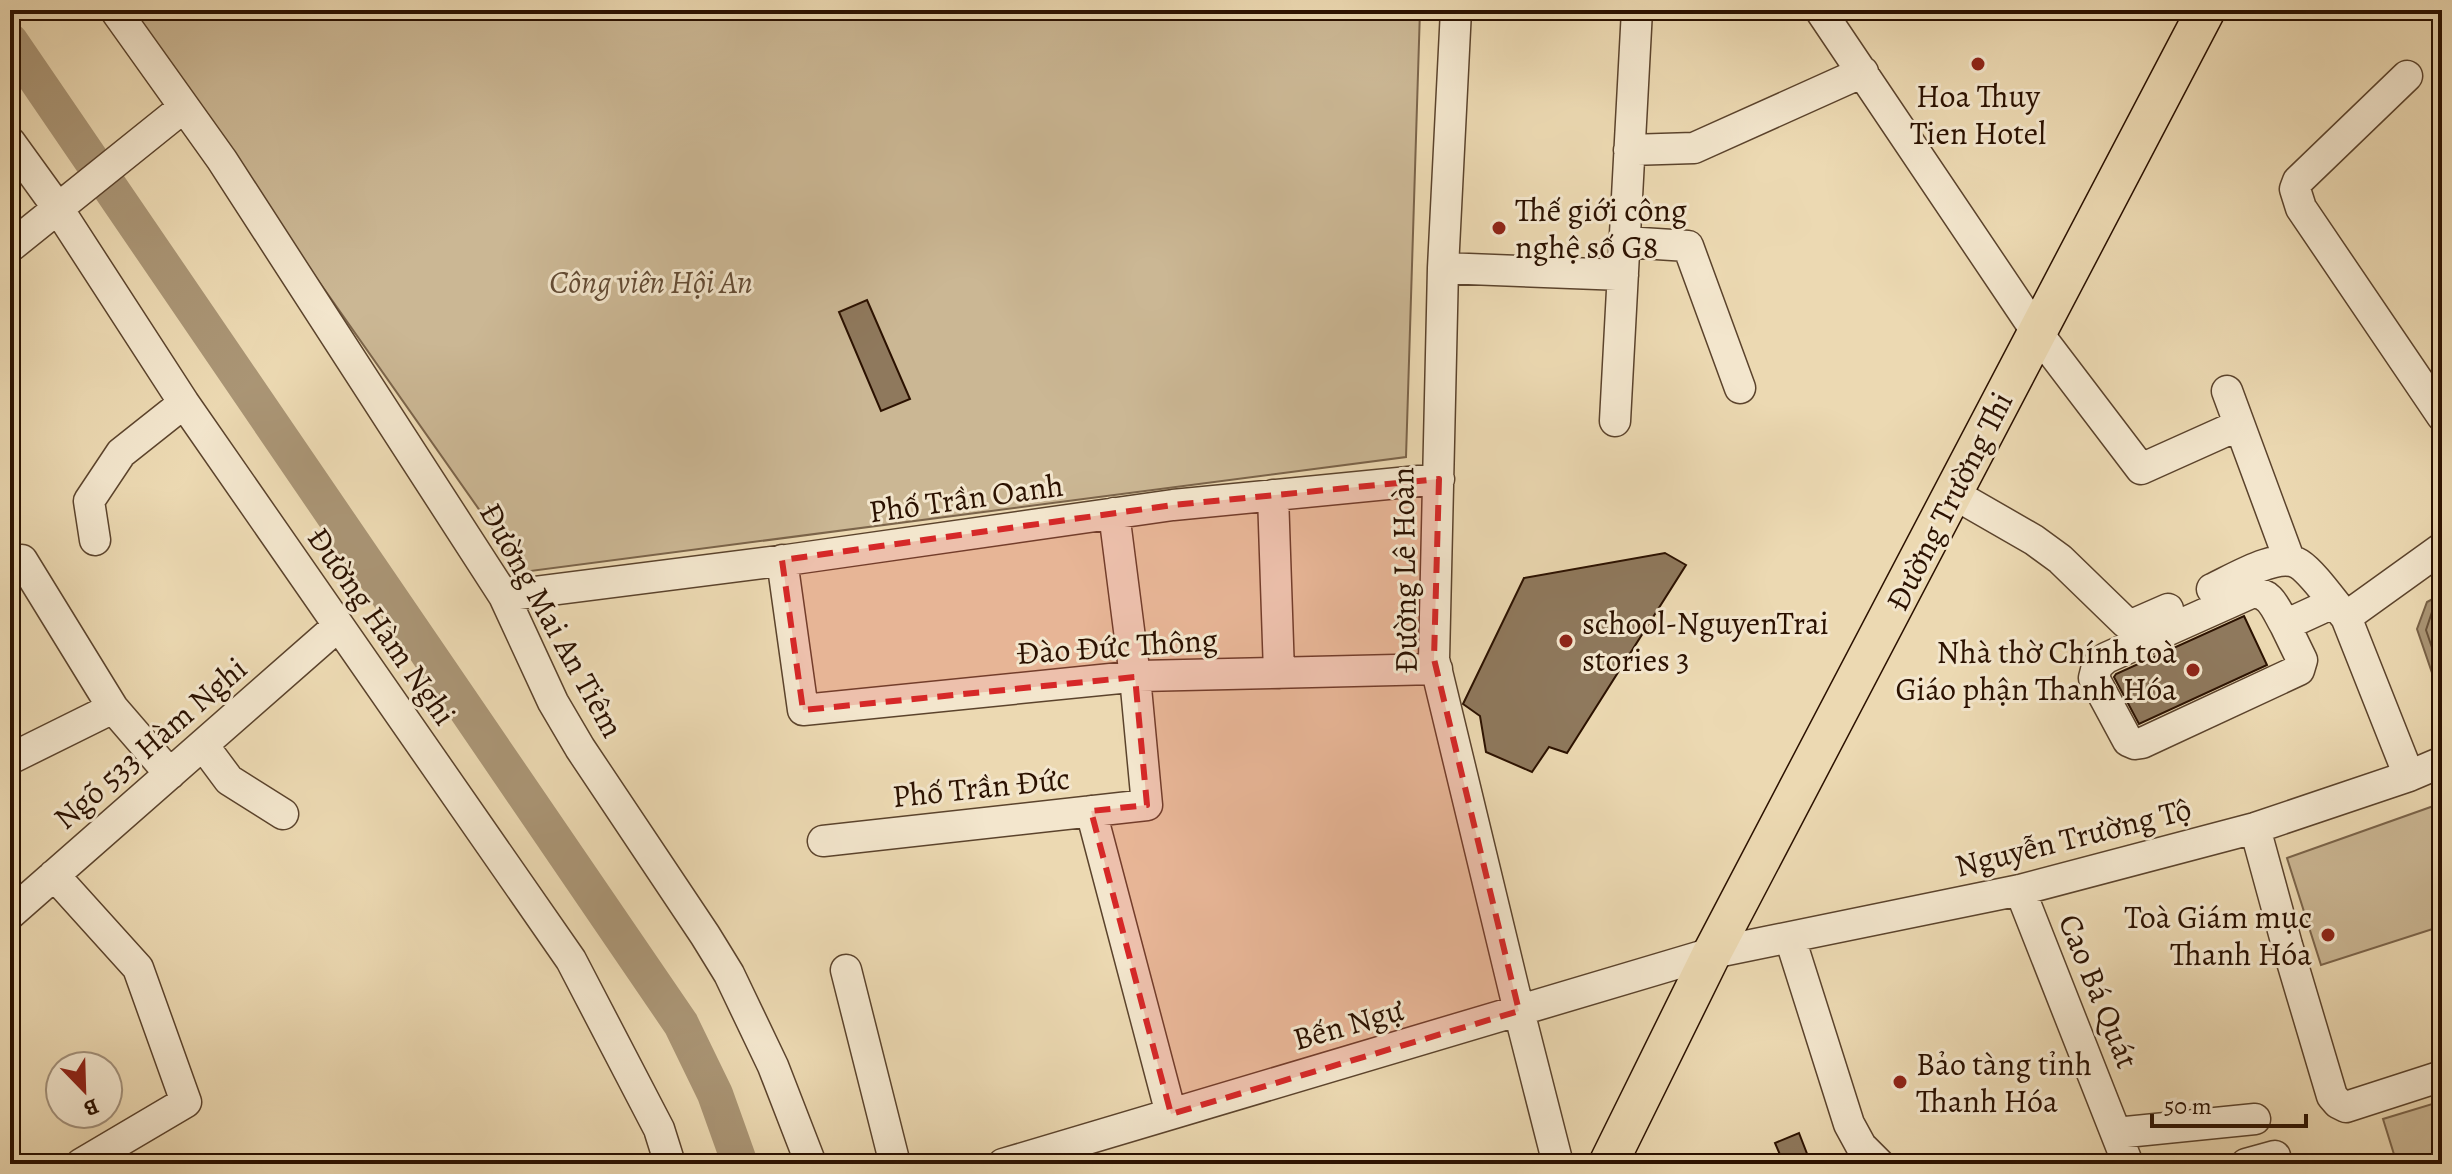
<svg xmlns="http://www.w3.org/2000/svg" width="2452" height="1174" font-family="Alegreya,serif">
	<style>
		.green { fill: #cbb794; stroke: #7b644a; stroke-width: 2 }
		.water { fill: #aa9575; stroke: #776046; stroke-width: 2 }
		.lines { fill: none; stroke-linecap: round; stroke-linejoin: round }
		.shore { stroke: #6a533a; stroke-width: 2 }
		.river { stroke: #aa9575; stroke-width: 36 }
		.building { fill: #8f795d; stroke: #2b1100; stroke-width: 2 }
		.minor-casing { stroke: #5b432c; stroke-width: 33 }
		.major-casing { stroke: #2b1100; stroke-width: 41 }
		.minor { stroke: #f3e6cd; stroke-width: 30 }
		.major { stroke: #ecd9b2; stroke-width: 38 }
		.marked { fill: #d62828; fill-opacity: 0.2; stroke: #d62828; stroke-width: 6; stroke-dasharray: 16 10; stroke-linejoin: round }
		.poi-dot { fill: #8f2418; stroke: #f3e6cd; stroke-width: 3 }
		.labels { text-anchor: middle; dominant-baseline: central; stroke-width: 6; stroke-linejoin: round; paint-order: stroke }
		.poi-label { font-size: 32px; fill: #2b1100; stroke: #f3e6cd; text-anchor: start }
		.park-label { font-size: 32px; font-style: italic; fill: #634b34; stroke: #f3e6cd }
		.street-label { font-size: 32px; fill: #2b1100; stroke: #f3e6cd }
	</style>
	<rect width="100%" height="100%" fill="#ecd9b2"/>
	<filter id="stains"><feTurbulence type="fractalNoise" baseFrequency=".0025" numOctaves="4"/><feColorMatrix values="0 0 0 0 .2 0 0 0 0 .09 0 0 0 0 .02 0 0 0 .5 -.17"/></filter>
	<radialGradient id="worn" r=".72"><stop offset=".6" stop-color="#630" stop-opacity="0"/><stop offset="1" stop-color="#630" stop-opacity=".3"/></radialGradient>
	<path class="green" d="M128,10h1292l-14,447 -883,115z
		M2442,803v123l-121,39 -34,-107z
		M2442,1101v63h-45l-14,-45z"/>
	<path class="water" d="M2442,594v108l-25,-73 10,-27z"/>
	<g class="lines">
		<path class="shore" d="M2442,603l-9,6 -7,21 16,47"/>
		<path class="river" d="M10,41l671,983 34,70 25,70"/>
	</g>
	<path class="building" d="M867,300l43,99 -29,12 -42,-99z
		M1665,553l21,12 -119,188 -18,-6 -17,25 -46,-20 -6,-36 -17,-12 61,-126z
		M2244,616l23,49 -128,59 -25,-47 2,-3z
		M1799,1133l12,31h-27l-9,-21z"/>
	<g class="lines">
		<g class="minor-casing">
			<path id="minor" d="M115,10l107,150 282,436 49,106 27,46 125,187 24,39 44,92 38,98
				M1456,10l-13,258 -9,391 85,352 39,153
				M1820,10l216,321 105,138 98,-44
				M2407,76l-109,105 -3,8 6,19 141,208
				M10,142l47,65 127,196 387,557 88,169 11,35
				M1629,150l65,-2 169,-76
				M1625,242l63,4 52,142
				M10,247l174,-140
				M1443,268l180,7
				M2227,391l62,168
				M1615,421l22,-411
				M1954,494l80,46 26,19 66,64h10l32,-14
				M1273,495l6,178
				M95,540l-6,-39 32,-48 63,-50
				M22,560l91,148 57,66
				M782,560l21,150 337,-34 297,-7
				M2212,589c20,-9 66,-38 87,-25 14,9 34,38 46,52
				M504,596l283,-36 386,-55 266,-26
				M2285,625l17,35 -3,10 -157,73 -7,1 -7,-3 -34,-63 3,-12 9,-8 145,-65c20,-2 25,17 34,32l48,-22
				M203,745l26,35 54,34
				M10,759l103,-51
				M2409,776l-63,-159 96,-69
				M1091,811l80,303
				M2255,828l32,117 45,151 6,7 8,4 96,-31
				M823,841l324,-36 -12,-128 -21,-164
				M54,875l84,93 48,134 -105,62
				M2020,890l108,274
				M10,914l328,-288
				M1790,938l59,186 12,22 18,18
				M846,970l49,194
				M2116,1133l139,-14
				M1003,1164l709,-211 308,-63 235,-62 154,-52 33,-14
				M2246,1164l29,-8"/>
		</g>
		<g class="major-casing">
			<path id="major" d="M1608,1164l104,-211 494,-943"/>
		</g>
		<use href="#minor" class="minor"/>
		<use href="#major" class="major"/>
	</g>
	<path class="marked" d="M1439,479l-5,180 85,352 -348,103 -80,-303 56,-6 -12,-128 -332,33 -21,-150 391,-55z"/>
	<g class="poi-dot">
		<circle cx="1978" cy="64" r="8"/>
		<circle cx="1499" cy="228" r="8"/>
		<circle cx="1566" cy="641" r="8"/>
		<circle cx="2193" cy="670" r="8"/>
		<circle cx="2328" cy="935" r="8"/>
		<circle cx="1900" cy="1082" r="8"/>
	</g>
	<g class="labels">
		<g class="poi-label">
			<text x="1978" y="96" text-anchor="middle">Hoa Thuy<tspan x="1978" dy="37">Tien Hotel</tspan></text>
			<text x="1515" y="210">Thế giới công<tspan x="1515" dy="37">nghệ số G8</tspan></text>
			<text x="1582" y="623">school-NguyenTrai<tspan x="1582" dy="37">stories 3</tspan></text>
			<text x="2177" y="652" text-anchor="end">Nhà thờ Chính toà<tspan x="2177" dy="37">Giáo phận Thanh Hóa</tspan></text>
			<text x="2312" y="917" text-anchor="end">Toà Giám mục<tspan x="2312" dy="37">Thanh Hóa</tspan></text>
			<text x="1916" y="1064">Bảo tàng tỉnh<tspan x="1916" dy="37">Thanh Hóa</tspan></text>
		</g>
		<g class="park-label">
			<text x="651" y="282">Công viên Hội An</text>
		</g>
		<g class="street-label">
			<text transform="translate(966 498) rotate(-8)">Phố Trần Oanh</text>
			<text transform="translate(1949 501) rotate(-63)">Đường Trường Thi</text>
			<text transform="translate(1404 570) rotate(-91)">Đường Lê Hoàn</text>
			<text transform="translate(552 620) rotate(61)">Đường Mai An Tiêm</text>
			<text transform="translate(382 626) rotate(55)">Đường Hàm Nghi</text>
			<text transform="translate(1117 646) rotate(-4)">Đào Đức Thông</text>
			<text transform="translate(150 743) rotate(-41)">Ngõ 533 Hàm Nghi</text>
			<text transform="translate(981 787) rotate(-6)">Phố Trần Đức</text>
			<text transform="translate(2073 837) rotate(-14)">Nguyễn Trường Tộ</text>
			<text transform="translate(2099 991) rotate(68)">Cao Bá Quát</text>
			<text transform="translate(1348 1024) rotate(-16)">Bến Ngự</text>
		</g>
	</g>
	<rect width="2452" height="1174" fill="none" stroke="#ecd9b2" stroke-width="40"/>
	<rect x="12" y="12" width="2428" height="1150" fill="none" stroke="#2b1100" stroke-width="4"/>
	<rect x="20" y="20" width="2412" height="1134" fill="none" stroke="#2b1100" stroke-width="2"/>
	<g transform="translate(84 1090) rotate(157)"><circle r="38" fill="#f3e6cd" stroke="#a3917b" stroke-width="2"/>
	<path d="M0-6L14 30L0 20L-14 30Z" fill="#8f2418"/>
	<text y="-12" font-size="22" font-weight="bold" text-anchor="middle" fill="#2b1100">B</text>
	</g>
	<path d="M2152 1114v12h154v-12" fill="none" stroke="#2b1100" stroke-width="4"/>
	<text x="2164" y="1114" font-size="24" fill="#2b1100" stroke="#f3e6cd" stroke-width="6" paint-order="stroke">50 m</text>
	<rect width="100%" height="100%" filter="url(#stains)"/>
	<rect width="100%" height="100%" fill="url(#worn)"/>
</svg>
